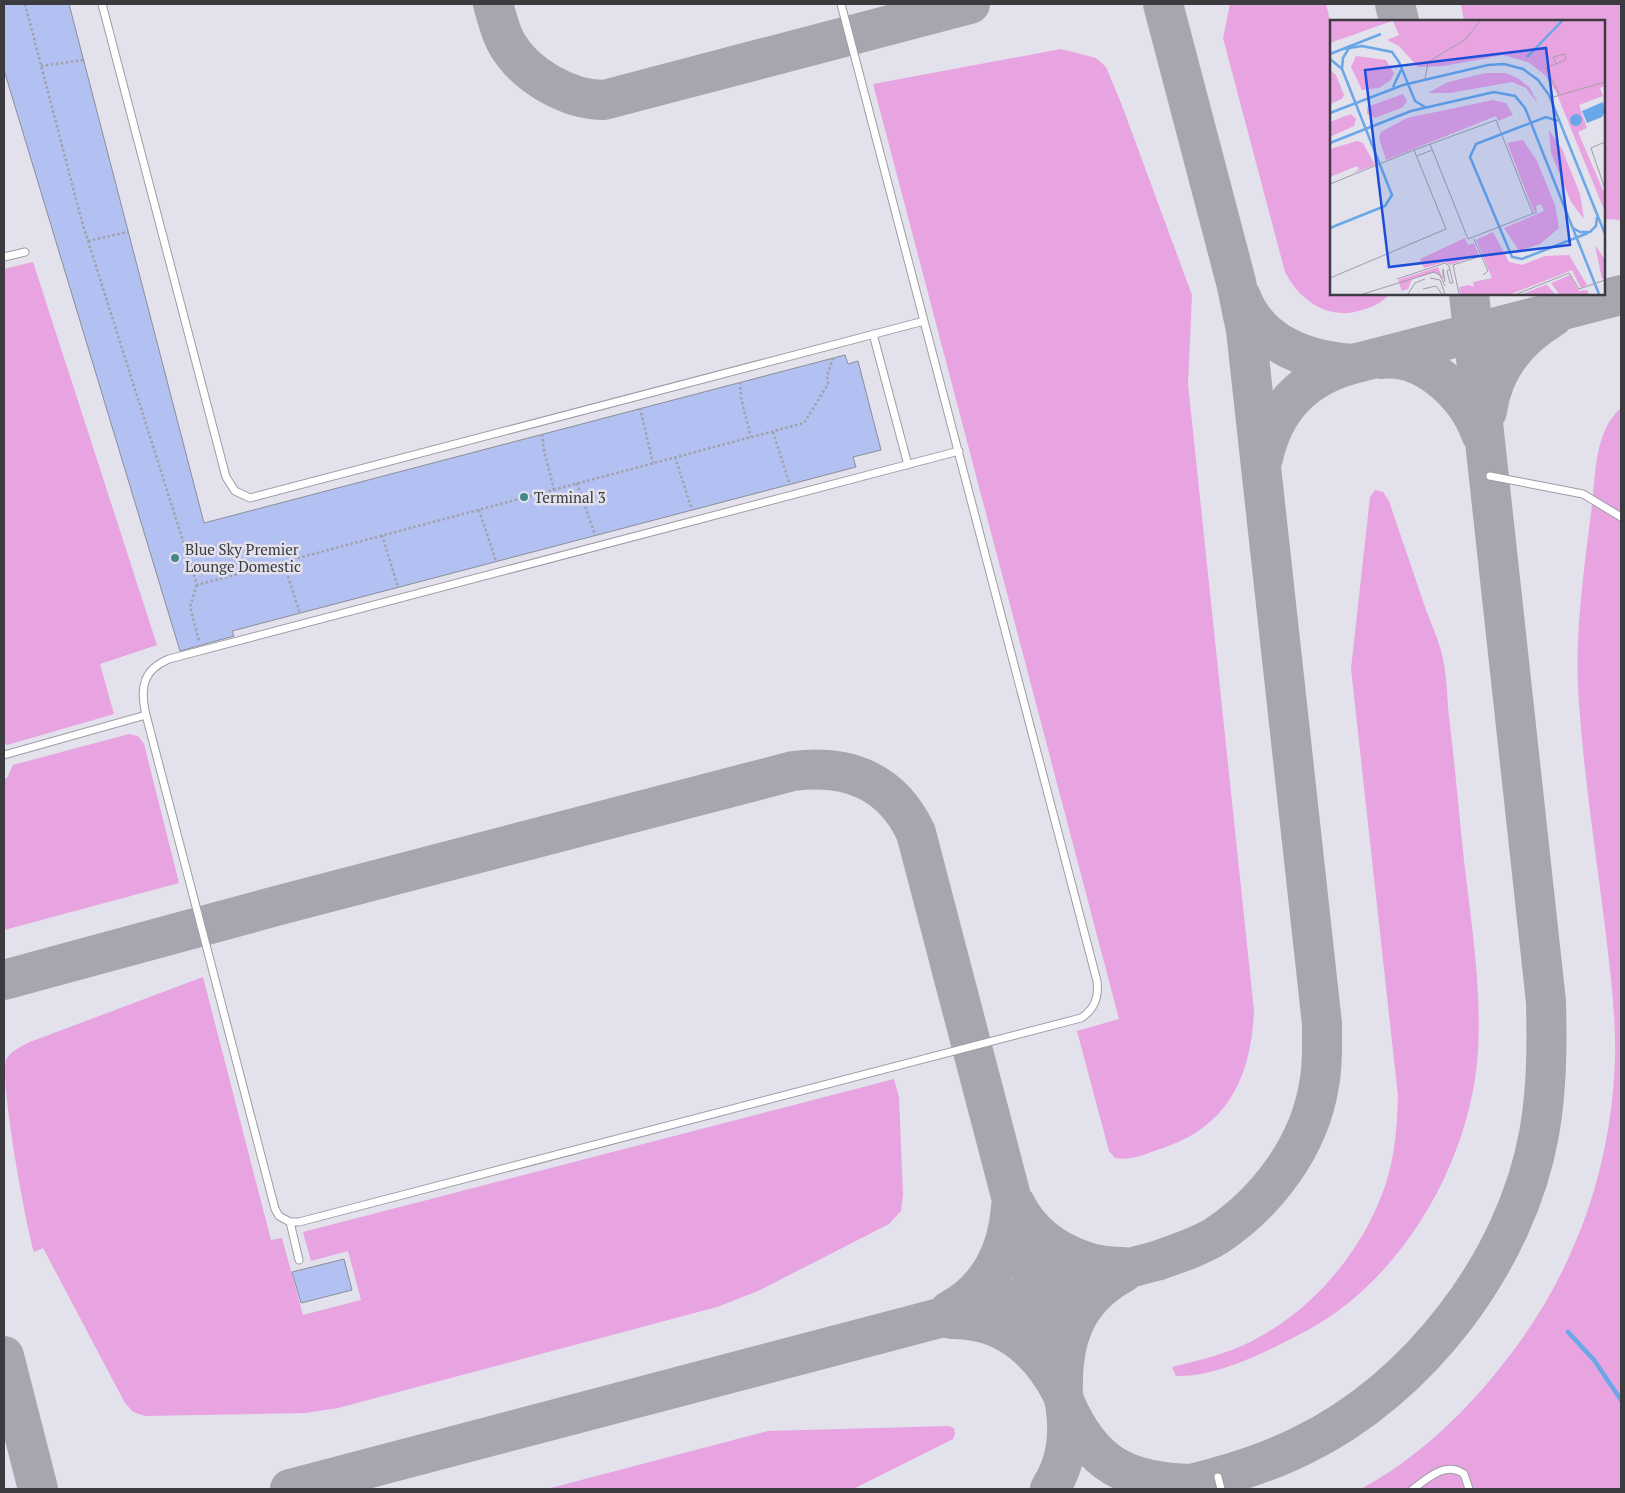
<svg xmlns="http://www.w3.org/2000/svg" width="1625" height="1493" font-family="'PT Serif',serif">
	<style>
		.green { fill: #e8a3e1 }
		.lines { fill: none; stroke-linecap: round; stroke-linejoin: round }
		.stream { stroke: #69a7e8; stroke-width: 4.5 }
		.taxiway { stroke: #a7a6af; stroke-width: 40 }
		.building { fill: #b2c1f1; stroke: #8b8e98 }
		.service-casing { stroke: #9e9da7; stroke-width: 9 }
		.path { stroke: #a2a1aa; stroke-width: 2.5; stroke-dasharray: 2.5 2.5; stroke-linecap: butt }
		.service { stroke: #fff; stroke-width: 7 }
		.poi-dot { fill: #418986; stroke: #e2e1ec; stroke-width: 2 }
		.labels { text-anchor: middle; dominant-baseline: central; stroke-width: 5; stroke-linejoin: round; paint-order: stroke }
		.poi-label { font-size: 15px; fill: #3c3b40; stroke: #e2e1ec; text-anchor: start }
		.inset-river { fill: none; stroke: #69a7e8; stroke-width: 2.5 }
		.inset-road { fill: none; stroke: #a09fa7; stroke-width: 1 }
		.view { fill: #1d4ed8; fill-opacity: 0.15; stroke: #1d4ed8; stroke-width: 2.5 }
		.inset-edge { fill: none; stroke: #3c3b40; stroke-width: 2.5 }
	</style>
	<rect width="100%" height="100%" fill="#e2e1ec"/>
	<path class="green" d="M1230,4h96l5,21v269h58c-7,9 -16,13 -27,16 -33,11 -62,-9 -77,-38l-62,-234z
		M1461,4h160v216l-17,-1v-198h-140z
		M1061,49l35,9 10,9 15,36 71,192 -4,89 66,627c-3,67 -27,117 -94,138 -15,5 -29,12 -45,9l-6,-7 -32,-120 42,-12 -246,-935z
		M33,262l124,383 -57,19 14,50 -107,31 -3,-2v-474z
		M1621,408v1081h-260c59,-32 108,-80 149,-134 66,-86 102,-189 105,-297 1,-44 -5,-88 -10,-131 -9,-74 -21,-149 -26,-224 -5,-64 4,-126 12,-190 5,-34 2,-81 30,-105z
		M1375,490l8,2 6,9c12,36 25,73 37,109 6,16 14,33 17,49 4,19 4,39 6,58 5,41 9,83 13,125 7,68 20,139 16,208 -6,108 -74,228 -170,280 -39,20 -88,47 -132,46l-4,-9c27,-7 56,-13 80,-26 61,-31 111,-90 133,-155 10,-29 12,-59 13,-90l-47,-427 19,-172z
		M129,734l9,2 6,8 35,139 -175,47v-151l3,-1 6,-13z
		M203,977l68,263 11,-2 21,77 58,-15 -13,-49 -37,10 -8,-29 591,-153 5,18 4,98 -2,16 -12,13 -131,67 -41,16 -379,101 -33,5 -160,3 -12,-4 -8,-9 -82,-155 -9,4c-9,-32 -34,-167 -28,-192 4,-9 16,-14 24,-18z
		M949,1426l5,2 1,5 -2,6 -100,50h-306l221,-58z"/>
	<g class="lines">
		<path class="stream" d="M1568,1332l26,28 27,40"/>
		<path class="taxiway" d="M493,4c4,13 7,28 14,40 18,31 61,56 97,56l366,-96
			M1395,4l4,17
			M1241,297c18,48 67,64 112,67
			M1381,359c43,-6 87,36 100,75
			M1487,411c6,-43 30,-72 66,-94
			M1263,458c11,-50 41,-81 90,-94l268,-69
			M4,980l272,-74 517,-135c55,-7 99,10 123,62l149,570c5,31 2,59 -15,86
			M1016,1205c19,39 65,63 107,62
			M949,1311c40,-21 59,-60 62,-104
			M951,1319c53,-1 89,30 112,76 -2,-52 10,-95 60,-122
			M4,1356l34,133
			M1065,1403c27,62 61,79 127,81
			M290,1489l866,-228c20,-7 42,-14 60,-25 51,-34 93,-89 103,-151 4,-20 3,-41 3,-61l-76,-694 -10,-48 -73,-278
			M1172,1489c44,-11 89,-23 129,-43 117,-56 215,-184 238,-312 8,-44 8,-88 7,-132l-77,-708"/>
	</g>
	<path class="building" d="M4,4h65l135,519 641,-168 3,9 10,-3 23,89 -28,7 3,10 -624,164 2,5 -54,15 -176,-581z
		M344,1259l8,31 -51,13 -9,-31z"/>
	<g class="lines">
		<g class="service-casing">
			<path id="service" d="M102,4l124,473 9,14 15,7 674,-177 -83,-317
				M4,257l21,-5
				M873,334l35,131
				M1490,476l93,18 38,23
				M4,755l142,-40
				M290,1222h9l782,-204c14,-9 18,-21 16,-37l-173,-660
				M299,1260l-9,-38 -11,-6 -4,-7 -129,-494c-6,-26 -4,-45 23,-56l790,-208
				M1218,1477l3,12
				M1413,1489c15,-11 32,-28 51,-15l5,15"/>
		</g>
		<path class="path" d="M25,4l57,218 115,363 607,-162 24,-39 -1,-8 6,-18
			M41,66l43,-6
			M88,241l40,-9
			M740,382l1,16 10,39
			M640,408l13,55
			M773,432l17,53
			M542,434l2,16 10,40
			M675,457l17,53
			M577,483l18,52
			M479,510l17,51
			M382,535l16,52
			M283,562l17,51
			M197,585l-7,22 9,34"/>
		<use href="#service" class="service"/>
	</g>
	<g class="poi-dot">
		<circle cx="524" cy="497" r="5"/>
		<circle cx="175" cy="558" r="5"/>
	</g>
	<g class="labels">
		<g class="poi-label">
			<text x="534" y="497">Terminal 3</text>
			<text x="185" y="549">Blue Sky Premier<tspan x="185" dy="17">Lounge Domestic</tspan></text>
		</g>
	</g>
	<g transform="translate(1330 20)">
		<rect width="275" height="275" fill="#e2e1ec"/>
		<path d="M0,1h62l-62,22zM63,1h212v65l-5,2 3,8 -24,9 8,23 -9,4 27,63v17l-49,-120 -11,-17 -17,-13 -25,-7 -59,11 -26,1 -19,-21 -12,-6 12,-5zM26,36l30,4 8,13 -3,7 -12,8 -17,2 -11,-23zM0,50l6,5 8,20 -2,4 -12,5zM156,53h20l13,6 11,9 8,16 -12,-16 -14,-6 -62,11h-22l20,-11zM73,74l4,7 -4,6 -28,11 -8,-4v-7zM163,80l13,3 7,12 -15,6 -2,-5 -110,44 -7,-22 2,-6 26,-14zM21,94l5,5 -2,7 -24,11v-15zM219,110l13,19 18,45 4,25 -13,-17 -20,-49zM193,120l14,21 18,44 4,23 -19,16 -21,7 -15,-23 40,-17 -3,-7 -5,2 1,5 -3,1 -27,-69zM27,121l6,2 12,22 -22,8 6,-4 -2,-3 -27,11v-28zM163,212l16,30 13,3 23,-9 24,-1 18,30 -6,3 -9,-18 -61,24h-51l-1,-7 10,-2 5,2 -1,-5 19,-4 -16,-38zM135,218l3,7 6,-2 5,12 -29,10 -5,-3 -21,6 -4,-9zM265,225l10,15v18l-3,1zM108,247l5,12 -8,-7 -23,7 -4,10 -6,2 -4,-11zM240,255l9,16 8,-1 2,4h-30l-8,-11zM217,265l8,9h-32l22,-9z" fill="#e8a3e1"/>
		<path d="M273,82l2,10 -3,5 -15,6 -5,-12zM240 100a6 6 0 1 1 12 0a6 6 0 1 1-12 0Z" fill="#69a7e8"/>
		<path class="inset-river" d="M13,29l19,-3 30,6 7,10 16,39 10,6M0,34l51,-20M197,37l35,-36M0,39l12,10 1,-11 6,-10M63,67l8,-17M0,93l73,-28 85,-20 16,-1 19,5 15,11 11,15 56,139M228,101l-12,-4 -70,27 -6,13 42,100 10,2 66,-26M0,123l81,-32 83,-19 21,4 10,12 74,186M0,208l55,-22 7,-11 -50,-126M243,208l7,4h10l6,-6 1,-9"/>
		<path class="inset-road" d="M226,44l-3,-7 12,-3 1,5 -1,1 -9,4 -2,1 -7,2 -1,1 13,26M95,59l3,-17 38,-23 14,-18M220,78l55,-16M275,122l-14,6 14,41M100,124l38,95 69,-27M84,130l82,-30 37,94M87,136l15,-6M0,164l84,-34 32,79 -116,49M144,219l14,32 -5,4M120,249l-3,2 3,12h3M100,258l10,2 5,14M113,258v-9l2,13M67,259l48,-16 4,3 4,17M93,269l13,-3 6,8M33,274l71,-22 6,3 5,11M78,274l7,-11 10,-4M129,274l-6,-29 28,-9M187,274l52,-21 10,16 26,-9"/>
		<path class="view" d="M216,28l24,197 -181,22 -24,-197z"/>
		<rect width="275" height="275" class="inset-edge"/>
	</g>
	<rect width="1625" height="1493" fill="none" stroke="#3c3b40" stroke-width="10"/>
</svg>
